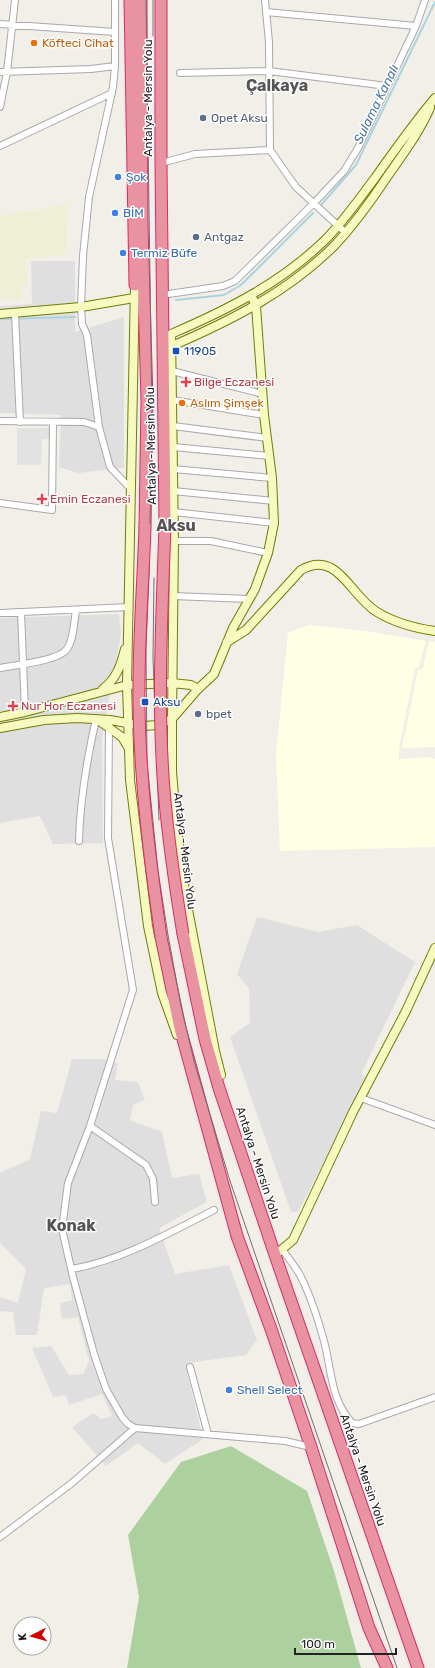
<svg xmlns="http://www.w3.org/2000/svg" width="435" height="1668" font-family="Rubik,sans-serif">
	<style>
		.residential { fill: #e0dfdf }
		.education { fill: #ffffe5 }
		.farmland { fill: #eef0d5 }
		.forest { fill: #add19e }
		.parking { fill: #e2e2e2 }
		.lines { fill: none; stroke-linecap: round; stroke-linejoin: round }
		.stream { stroke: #aad3df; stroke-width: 2 }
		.street-casing { stroke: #a9a9a9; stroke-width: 8 }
		.secondary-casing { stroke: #707d05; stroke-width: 10 }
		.highway-casing { stroke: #dc2a67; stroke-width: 13 }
		.street { stroke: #fff; stroke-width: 6 }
		.secondary { stroke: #f7fabf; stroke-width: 8 }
		.highway { stroke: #e892a2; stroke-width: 11 }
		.tram { stroke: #707070; stroke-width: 1 }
		.highway-bridge-casing { stroke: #dc2a67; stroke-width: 13; stroke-linecap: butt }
		.highway-bridge { stroke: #e892a2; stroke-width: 11 }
		.food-dot { fill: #e8710a; stroke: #fff; stroke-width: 1.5 }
		.service-dot { fill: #5c6f8a; stroke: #fff; stroke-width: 1.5 }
		.shop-dot { fill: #3f7fe0; stroke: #fff; stroke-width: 1.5 }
		.transit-dot { fill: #1a4fb4; stroke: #fff; stroke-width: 1.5 }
		.health-dot { fill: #e0444e; stroke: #fff; stroke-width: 1.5 }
		.labels { text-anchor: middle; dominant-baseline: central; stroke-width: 3; stroke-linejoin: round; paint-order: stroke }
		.food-label { font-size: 12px; fill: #c56008; stroke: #fff; text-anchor: start }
		.street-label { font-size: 12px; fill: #222; stroke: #fff }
		.service-label { font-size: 12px; fill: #4e5e75; stroke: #fff; text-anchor: start }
		.shop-label { font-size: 12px; fill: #366cbe; stroke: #fff; text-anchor: start }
		.transit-label { font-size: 12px; fill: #164399; stroke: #fff; text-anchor: start }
		.health-label { font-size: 12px; fill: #be3a42; stroke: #fff; text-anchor: start }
		.water-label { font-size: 13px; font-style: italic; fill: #4a7aab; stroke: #fff }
		.district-label { font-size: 16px; font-weight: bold; fill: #555; stroke: #fff }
	</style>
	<rect width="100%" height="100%" fill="#f2efe9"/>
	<path class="residential" d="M31,261h44v71l49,-15v151l-46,5 -19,-6 2,-52 -61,-2v-107l32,-2z
		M119,614l2,19 -19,105 1,105 -50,1 -13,-28 -40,7v-205z
		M257,917l61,15 39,-7 58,37 -53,110v3l5,3 -69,134h-7l-61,-175 20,-14 -1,-34 -12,-15z
		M72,1059h30l16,5 -3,16 23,2 7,18 -12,5 -3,15 32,12 10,46 27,-4 8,28 -48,26 16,46 54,-9 28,75 -11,15 -59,8v10l16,66 -38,25 -27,-21 -32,23 -34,-39 22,-14 7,6 11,-3 -10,-22 -33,11 -3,-10 -13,2 -21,-49 19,-2 18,29 14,-1 6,-13 -11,-44 -16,2 -2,-16 12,-3 -2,-16 -26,4 -7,47h-21l-3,-23 -13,-1v-14l18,6 8,-34 -26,-26v-70l30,-14 11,-48 16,2z"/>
	<path class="education" d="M309,625l56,6 61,10 -7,26 -4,2 -16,79v11l29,-2 7,2v88l-155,4 -4,-97 12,-121z
		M429,641l6,1v105l-33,1 16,-78 5,-2z"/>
	<path class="farmland" d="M68,204l-3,51 -39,4 2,26 -7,2v14l-21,-3v-82z"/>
	<path class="forest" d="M231,1446l76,45 27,80 27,97h-234l12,-71 -11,-62 53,-73z"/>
	<path class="parking" d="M17,428h32v11h-7l-1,26h-24z"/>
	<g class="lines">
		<path class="stream" d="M321,205l35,-40 79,-163
			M176,300l48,-5 17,-10 72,-72
			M0,319l75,-2"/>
		<g class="street-casing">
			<path id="street" d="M115,0v66l-2,21 -24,110 -6,59 -2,51 1,17 5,11 12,92 11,40 21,22
				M265,0l4,42 1,108
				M266,12l150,14
				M0,24l115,8
				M0,72l91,-3 24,-3
				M180,73l89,-2 118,15
				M0,107l7,-35 8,-72
				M0,146l112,-53
				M161,163l34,-9 75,-4 26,37 50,46
				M162,295l61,-9 12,-5 78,-77 31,-33 14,-23 58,-122 9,-26
				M15,314l5,108
				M172,371l91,23
				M172,400l92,15
				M0,421l84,1 15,5
				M173,426l94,12
				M173,447l96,9
				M173,469l99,9
				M173,491l101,10
				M0,503l52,7 1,-88
				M173,512l101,11
				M174,541h37l57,12
				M173,596l76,3
				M21,612l4,100
				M0,613l129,-6
				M0,668c15,-3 59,-7 67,-19 7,-10 7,-27 9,-39
				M109,727l-1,111 25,152 -43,136 -22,57 -6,46 11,48 21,77 12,35 16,28 6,7 7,4 150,13 26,6
				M79,841c1,-41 8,-82 17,-122
				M361,1098l74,27
				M90,1126l56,39 7,14 2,23
				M282,1249c6,9 14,18 19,28 10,20 17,42 23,64 8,30 6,57 28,82l7,1 76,-27
				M72,1269c50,-9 97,-36 142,-59
				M190,1367l18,67
				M0,1537l72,-54 63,-55"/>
		</g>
		<g class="secondary-casing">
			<path id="secondary" d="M135,285l-8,400 3,95 18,146 14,67 15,42
				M0,314l81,-7 53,-9
				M172,346c58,-25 116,-54 162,-100 20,-21 37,-45 53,-69 16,-23 32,-44 43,-69
				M227,642l19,-12 55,-60c37,-21 49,26 76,42 18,11 37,16 58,19
				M103,689c14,-11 18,-24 22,-40
				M0,717l25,-5 102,-27 45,-2 19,2 7,4
				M98,720l24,17 6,10
				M0,728l44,-8 33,-2 33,2 34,6 13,-1 15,-6 26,-30 16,-15 19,-46 22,-39 13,-36 6,-30 -2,-45 -8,-63 -8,-109 -5,-11
				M221,1075l-6,-24 -29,-152 -9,-70 -5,-57v-53l2,-178 -3,-207c56,-24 110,-51 154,-94 19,-19 34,-41 50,-62 19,-27 38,-54 60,-80
				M275,1255l18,-15 60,-128 53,-101 29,-63"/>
		</g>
		<g class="highway-casing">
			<path id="highway" d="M130,0l5,285
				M141,0l1,225 5,176 -2,126
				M161,0v163l4,363
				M183,934l22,105 14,49 56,167 143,413
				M161,937l19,91 57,208 34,93 40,118 58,181 18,40"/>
		</g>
		<use href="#street" class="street"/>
		<use href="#secondary" class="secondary"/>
		<use href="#highway" class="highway"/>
		<path class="tram" d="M146,0l6,416 -3,159 -3,73 1,115 11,108 10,64 13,71 13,55 36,120 167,487
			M153,36v-36
			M154,578l-1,80 6,162"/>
		<g class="highway-bridge-casing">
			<path id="highway-bridge" d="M165,526c-3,88 -8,176 -1,264 4,48 11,96 19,144
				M145,527c-2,60 -7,119 -6,179 1,77 11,155 22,231"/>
		</g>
		<use href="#highway-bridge" class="highway-bridge"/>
	</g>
	<g class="food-dot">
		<circle cx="34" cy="43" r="4"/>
		<circle cx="182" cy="403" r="4"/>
	</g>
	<g class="service-dot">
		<circle cx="203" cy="118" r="4"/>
		<circle cx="196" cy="237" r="4"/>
		<circle cx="198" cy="714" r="4"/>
	</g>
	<g class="shop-dot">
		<circle cx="118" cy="177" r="4"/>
		<circle cx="115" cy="213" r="4"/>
		<circle cx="123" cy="253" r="4"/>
		<circle cx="229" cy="1390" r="4"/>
	</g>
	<g class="transit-dot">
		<rect x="172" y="347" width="8" height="8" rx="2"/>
		<rect x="141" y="698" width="8" height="8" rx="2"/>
	</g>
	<g class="health-dot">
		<path d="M184 376h4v4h4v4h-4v4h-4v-4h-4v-4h4z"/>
		<path d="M40 493h4v4h4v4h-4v4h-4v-4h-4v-4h4z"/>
		<path d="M11 700h4v4h4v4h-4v4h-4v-4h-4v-4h4z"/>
	</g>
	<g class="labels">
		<g class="food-label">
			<text x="42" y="43">Köfteci Cihat</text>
			<text x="190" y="403">Aslım Şimşek</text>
		</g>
		<g class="street-label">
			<text transform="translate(148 98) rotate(-90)">Antalya - Mersin Yolu</text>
			<text transform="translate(151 446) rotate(-91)">Antalya - Mersin Yolu</text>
			<text transform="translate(185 851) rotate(83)">Antalya - Mersin Yolu</text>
			<text transform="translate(258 1163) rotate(72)">Antalya - Mersin Yolu</text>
			<text transform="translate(363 1470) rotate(71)">Antalya - Mersin Yolu</text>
		</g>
		<g class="service-label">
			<text x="211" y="118">Opet Aksu</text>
			<text x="204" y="237">Antgaz</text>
			<text x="206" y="714">bpet</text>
		</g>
		<g class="shop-label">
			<text x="126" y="177">Şok</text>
			<text x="123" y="213">BİM</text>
			<text x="131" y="253">Termiz Büfe</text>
			<text x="237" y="1390">Shell Select</text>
		</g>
		<g class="transit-label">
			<text x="184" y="351">11905</text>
			<text x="153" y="702">Aksu</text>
		</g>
		<g class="health-label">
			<text x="194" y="382">Bilge Eczanesi</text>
			<text x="50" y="499">Emin Eczanesi</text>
			<text x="21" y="706">Nur Hor Eczanesi</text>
		</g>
		<g class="water-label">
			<text transform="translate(376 104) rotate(-64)">Sulama Kanalı</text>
		</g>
		<g class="district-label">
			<text x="277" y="85">Çalkaya</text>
			<text x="176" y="525">Aksu</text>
			<text x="71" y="1225">Konak</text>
		</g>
	</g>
	<g transform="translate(32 1636) rotate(264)"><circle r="19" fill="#ffffff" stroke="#a7a7a7"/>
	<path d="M0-3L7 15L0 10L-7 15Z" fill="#d40000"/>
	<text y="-6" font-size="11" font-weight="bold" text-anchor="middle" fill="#222222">K</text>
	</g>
	<path d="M295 1648v6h101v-6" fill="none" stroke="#222222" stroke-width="2"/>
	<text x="301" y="1648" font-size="12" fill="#222222" stroke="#ffffff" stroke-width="3" paint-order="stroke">100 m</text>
</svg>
